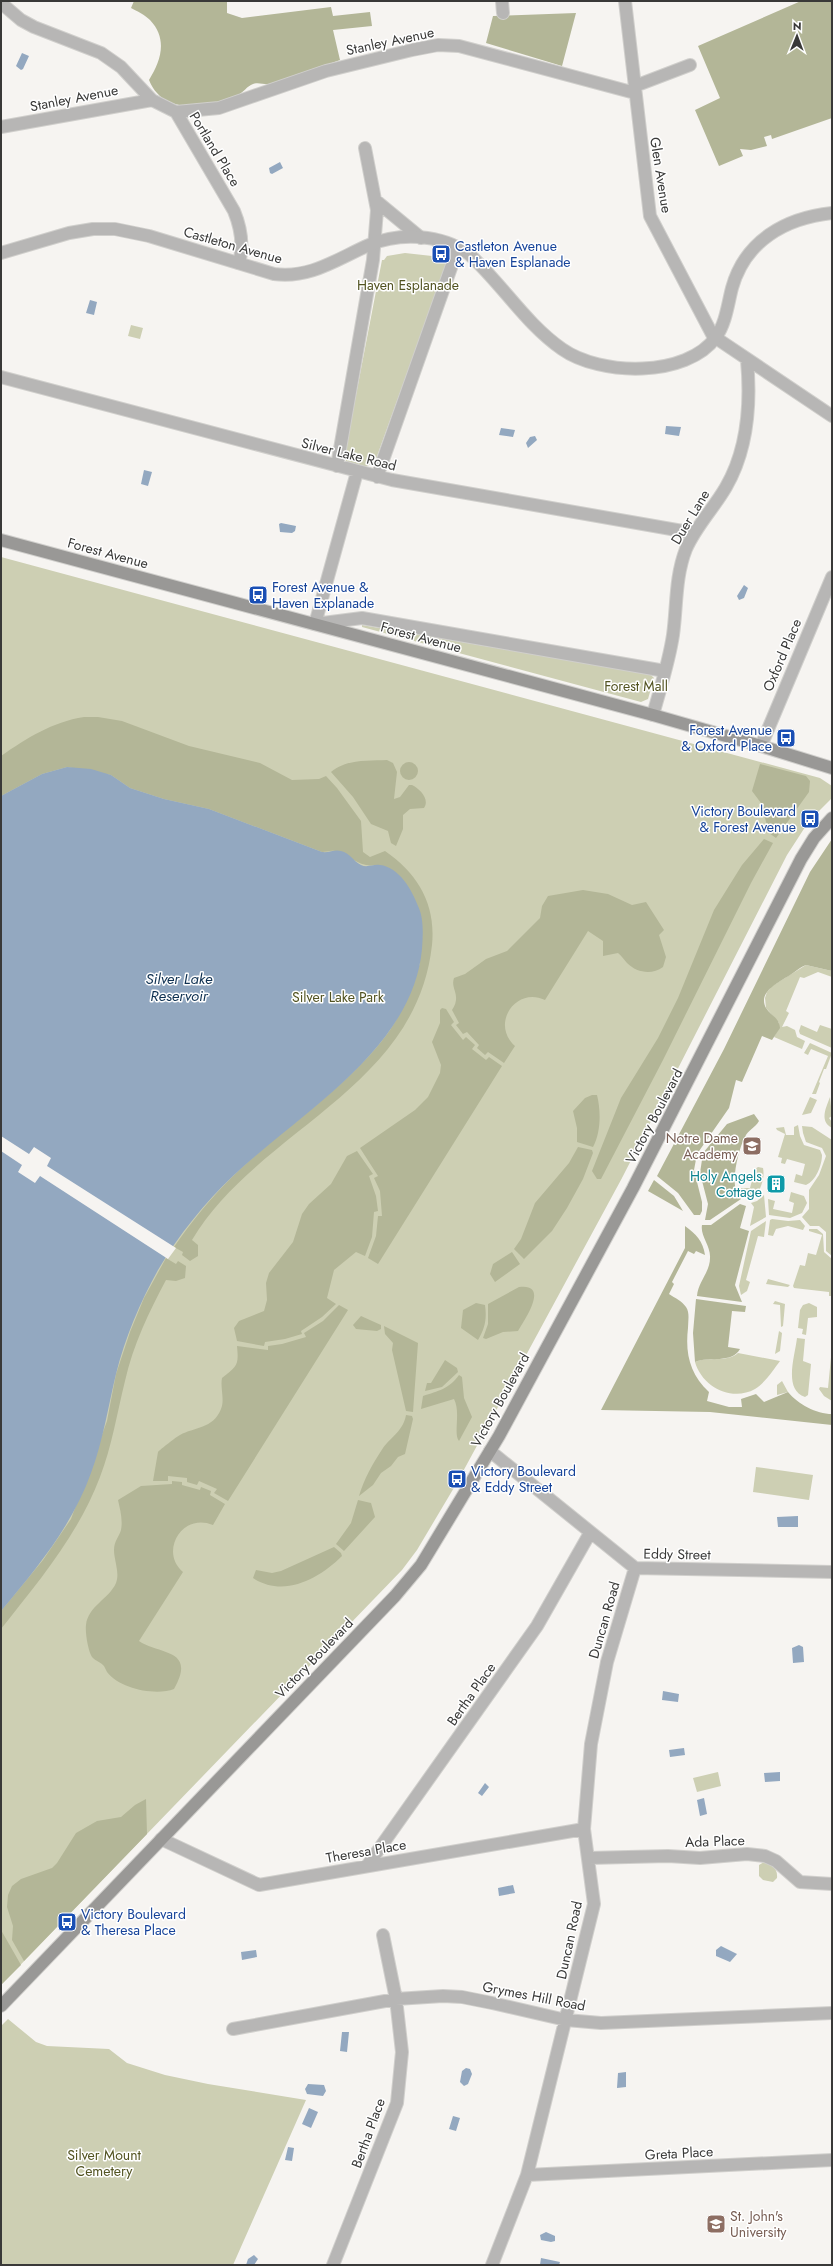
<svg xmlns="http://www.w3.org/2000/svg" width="833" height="2266" font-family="Jost,sans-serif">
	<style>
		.green { fill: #cdcfb3 }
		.forest { fill: #b3b697 }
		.water { fill: #93a8c0 }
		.pier { fill: #f6f4f1 }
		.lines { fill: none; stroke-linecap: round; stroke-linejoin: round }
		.minor-casing { stroke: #d0cfcc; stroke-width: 14 }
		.tertiary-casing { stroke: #d0cfcc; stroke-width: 14 }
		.secondary-casing { stroke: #d0cfcc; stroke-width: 14 }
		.minor { stroke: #b7b6b5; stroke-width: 12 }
		.tertiary { stroke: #b7b6b5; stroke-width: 12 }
		.secondary { stroke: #999896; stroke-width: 12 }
		.labels { text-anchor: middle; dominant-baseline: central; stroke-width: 3; stroke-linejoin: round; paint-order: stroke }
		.street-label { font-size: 14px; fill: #393938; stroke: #fff }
		.transit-label { font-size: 14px; fill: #164399; stroke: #fff; text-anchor: start }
		.park-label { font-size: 14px; fill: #525321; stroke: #fff }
		.education-label { font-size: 14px; fill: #785e54; stroke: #fff; text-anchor: end }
		.culture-label { font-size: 14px; fill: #0d838f; stroke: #fff; text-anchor: end }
		.water-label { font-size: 15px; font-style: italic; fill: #0e3051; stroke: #fff }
	</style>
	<rect width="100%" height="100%" fill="#f6f4f1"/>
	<path class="green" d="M405,253l36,4 6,6 -71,196c-7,10 -20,10 -30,3l-1,-10 37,-192h2l3,-4z
		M131,325l12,3 -3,11 -12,-3z
		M1,557l819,221 12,8v12l-23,23 -22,34 -165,323 -162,299 -3,-2 -5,9 3,2 -38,64 -15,20 -401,415z
		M362,625l288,49 4,4 -6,21 -7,3 -279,-75z
		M806,965l26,6v6l-14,-5 -14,6 -4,-1 -14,34 3,2 -7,14 5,-1 8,4 2,7 8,4 -3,8 -28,-12 5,-9v-5l-13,-15 -1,-10 2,-6 5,-6z
		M801,1025l16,7 3,-7 12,4v19l-32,-14 -1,-3z
		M810,1043l22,10 -6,16h-2l-5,13 1,1 -4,11h-4l16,-38 -17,-7 -3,6 -4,-2z
		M810,1097l7,3 -6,13 -9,2z
		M830,1097l2,19 -3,2 3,4v6c-13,-7 -6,-20 -2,-31z
		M798,1125l2,11 4,9 16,5 2,5c0,10 -6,26 -16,30l-12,-3 2,-8 6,2 3,-12 -18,-5 -2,5 -4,-1 1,-5 -4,-1 7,-23 -8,-4 -1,-2 8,-1 2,8h8v-8z
		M802,1126l10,1 20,13v116l-6,-5v-19l-7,-6h-9l-8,-9 7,-8v-19l10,-15 7,-19 -4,-8 -16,-6 -3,-9z
		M758,1167l5,1c2,9 -2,22 -8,28l-8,1 -4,-3 -2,-6h9l5,-19z
		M791,1192l13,4 3,7 -5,10 -12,5 -21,-3 -1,-16 7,2 -2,8 19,4 2,-10 -5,-2z
		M764,1195l2,22 -16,9 4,-19 -3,-4 6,-2z
		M772,1219l16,2 12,-1 5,6 -2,4 -15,-4 -12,3 -3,7 -5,-1 2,-15z
		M766,1221l-2,16 -6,-1 -12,44 4,2 -3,9 -6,4 -2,-9 12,-55z
		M812,1229h5l6,5 1,18 8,7v37h-3v-4l-35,-4 -1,-2 7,-21 5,1 3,-13 8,2 6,-20 -13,-4v-2z
		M768,1279l22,6 -2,2 -22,-3z
		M775,1301l10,3 -2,22 -2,1 -1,-22 -7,-1z
		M809,1303l8,4v10l-9,1 -2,17 -4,-1 1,-5 -5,-1 2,-18 3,-5z
		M779,1331l3,2 -2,18 -5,3z
		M797,1338l8,1 -2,22 8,3 -3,31 -3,2c-22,-7 -10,-41 -8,-59z
		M832,1347v54l-8,-5 -5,-7 1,-2 8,1z
		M738,1353l42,8c-6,8 -15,22 -25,28 -23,13 -53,-2 -60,-27 14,-6 32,1 43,-9z
		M782,1381l6,11 -11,3v-10z
		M756,1467l57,8 -4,25 -56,-8z
		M718,1772l3,14 -24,6 -4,-14z
		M764,1862c8,4 14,6 13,16l-4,4 -10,-2 -4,-4v-11z
		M8,2019l28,23 11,4 62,3 18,14 38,12 43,9 98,16 -73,165h-232v-239z"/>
	<path class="forest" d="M134,1h93v12l15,5 89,-11 2,9 37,-4 2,14 -39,4 7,30c-21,7 -48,21 -70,24 -6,1 -11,-2 -17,0 -6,2 -9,8 -15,11 -21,9 -63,20 -81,-2 -3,-3 -6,-8 -8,-13 12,-19 19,-41 1,-60 -5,-5 -13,-9 -19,-12z
		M801,1h31v117l-60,21 -1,-4 -7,2 3,9 -16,4 -11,-1 3,7 -24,10 -24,-56 25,-12 -22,-52z
		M576,13l-14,53 -76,-23 7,-27z
		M84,717h14l24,4 67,25 71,17 32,17 27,-1 7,-3 11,12 24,33 2,31 7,5 15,-6c33,23 51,53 47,94 -16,145 -174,184 -240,295l6,5v11l-8,5 -8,-6 1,-3 -9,-5c17,-25 37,-49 58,-70 48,-47 107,-83 149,-135 19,-23 30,-51 39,-79l-44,-98c-17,3 -26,-10 -41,-14 -4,-1 -9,1 -13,1l-113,-43 -45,-10 -34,-11 -19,-13 -44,-8 -25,7 -41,22v-40c26,-18 51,-34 83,-39z
		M387,760l6,3 4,9 -3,27 6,-2 9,-12h3c8,4 18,14 12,23l-14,1 -7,6v14l-7,17 -5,-3 -3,-12 -17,-7 -18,-27 -22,-25c15,-13 37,-11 56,-12z
		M400 771a9 9 0 1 1 18 0a9 9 0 1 1-18 0Z
		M760,764l46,12 4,5 -1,11 -33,46 -7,-5 -8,-30 -9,-12z
		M764,839l9,4 -22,40 -88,177 -62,119h-4l-5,-8 29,-73 37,-60 20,-40 36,-88 28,-45z
		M832,839v132l-26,-6c-8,3 -13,9 -21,13 -9,6 -27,15 -19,30 5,8 13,9 14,20l-8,12 -10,-4 -20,46 -6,-2 -7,28 -32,46 -3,16 8,32v9l-2,4h-6l-16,-22 -21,-17 67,-127 86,-177z
		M583,890l25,4 24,11 14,-3 18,28 -5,5 7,22 -3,10c-11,8 -26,6 -36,-4 -3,-3 -5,-7 -9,-10l-15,3v-15l-15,-10 -43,69c-29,-14 -55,24 -30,46l-11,17 -16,-11 -3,3 -8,-7 2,-3 -12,-13 -4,2 -7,-9 3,-2 -7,-13c10,-15 -2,-21 2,-32l11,-4 21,-15 21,-8 33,-33 2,-12 6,-10z
		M442,1008l4,1 8,13 -3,3 12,15 3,-3 9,8 -3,4 14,11 3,-3 13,9 -124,198 -10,-6 8,-22 2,-20h4l-2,-25 -6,-13 4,-2 -18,-28 55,-38 13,-13 12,-24 1,-8 -9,-23 8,-19v-13z
		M592,1095h5c4,16 4,37 -4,52l-16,-5v-14l-4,-17 12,-13z
		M754,1114l5,7c-4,7 -11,9 -14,16 -7,13 -17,52 -4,62l-31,21h-5l3,-16 -8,-31 3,-20 24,-29z
		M578,1147l14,3 1,3 -10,26 -16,29 -15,23 -28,28 -10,-10 7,-10 14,-36 34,-40z
		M357,1151l16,23 -4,2 7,20 2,15 -4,1 -2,25 -7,19 -9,-4 -22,18 -7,28 9,6 -14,13 -21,14 1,3 -17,5 -20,3 -1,4 -27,-5 -3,-13 5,-7 25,-10 3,-11 -1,-17 3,-10 24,-31 9,-28 7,-10 22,-20 16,-28z
		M654,1180l20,16 9,15 -35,-20z
		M740,1204l6,2 -6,22 9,3 -14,54 7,17 -45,-6c1,-14 13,-24 13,-38 1,-12 -10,-22 -8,-33h9z
		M685,1226c11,8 18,15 20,29l-9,-4 -2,3 -6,-3 -16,31 2,2 -5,10c6,4 13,7 17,13 4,6 2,14 2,21 -3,26 2,46 21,64l-2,9 22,6h13l-1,-8 15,-5 8,8 24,-10c10,12 28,22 44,22v11l-122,-13 -109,-2 84,-162z
		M512,1252l8,12 -25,18 -5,-8 3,-10z
		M166,1258l10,6 2,-3 8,5 -1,12 -9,3 -10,-1c-17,32 -33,65 -41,101 -8,32 -13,65 -25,96 -22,58 -61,104 -99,152v-18l42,-51 28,-41 36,-98 9,-47 14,-42 14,-34z
		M519,1287c31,-4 6,32 -1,44l-15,1 -17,7 -3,-1 5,-14v-20z
		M696,1299l50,7 -1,6 -13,-1 -4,36 12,2c-8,15 -31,7 -45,13l-2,-29z
		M476,1303l9,2c2,14 0,23 -7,35l-17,-12 2,-18z
		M339,1305l9,5 -120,191 -14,-8 3,-4 -18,-8 -2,4 -10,-3v-4l-19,-2v5h-15l5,-29c3,-3 18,-15 22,-17 14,-8 33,-6 41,-26 4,-9 -1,-21 1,-31 15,-12 17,-12 15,-32l31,4v-4l14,-2 24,-7 -2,-4 19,-12z
		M361,1316l20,9v4l-4,2 -21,-2 -3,-4z
		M384,1326l34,17 -5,69 -7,-1 -14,-61 1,-7 -8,-9z
		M445,1360l12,8 1,4 -16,15 -17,4 2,-8h4z
		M459,1375l3,2 2,21 8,19 -13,24c-6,-7 2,-29 -5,-42l-33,10 2,-13c15,-5 26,-7 36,-21z
		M406,1415l6,1 1,3 -8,35 -7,3 -7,9 -10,7 -8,12 -14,11c5,-17 14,-33 24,-48 9,-12 20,-17 23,-33z
		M172,1481l10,1v3l18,5 1,-3 10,4 -1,4 15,9 -12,21c-31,-13 -54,27 -30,47l-44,69c20,14 58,7 35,48 -18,7 -54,0 -67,-17 -1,-2 -2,-4 -3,-6 -3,-4 -9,-5 -12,-9 -4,-6 -7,-25 -6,-32 2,-19 23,-26 30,-42 4,-10 -2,-23 -2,-33 0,-9 5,-13 7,-20 2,-10 -1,-21 -3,-30l23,-14 31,-2z
		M358,1500l13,3 4,14 -31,34 -8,-7 15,-21z
		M334,1547l7,6 1,3c-23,23 -58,42 -89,22l3,-8 16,3 9,-2z
		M146,1799l1,35 -123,127 -12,-21 1,-14 -6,-19 1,-12 4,-9 9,-7 31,-11 5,-5 19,-30 21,-12 24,-4 14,-12z
		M1,1930l20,35 -20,20z"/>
	<path class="water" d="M22,53l7,3 -6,13 -2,1 -5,-4z
		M280,162l3,6 -11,6 -2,-1 -1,-5z
		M90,300l7,2 -3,13 -8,-2z
		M666,426l15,1 -2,9 -14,-2z
		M501,428l14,2 -2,7 -14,-2z
		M535,436l2,4 -9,8 -2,-5 4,-6z
		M144,470l8,2 -4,14 -7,-2z
		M281,523l15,3 -1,5 -3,2 -12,-1 -1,-8z
		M744,585l4,3 -4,10 -5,2 -2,-4z
		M67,767l24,2 20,6 19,13 34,11 45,10 113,43c7,1 13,-3 19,-1 9,2 12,10 20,14 6,3 12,-1 19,0 19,2 32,25 38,41 6,12 5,29 4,43 -9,100 -122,164 -188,226 -29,27 -56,61 -76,95 -18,32 -33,68 -42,104 -8,33 -13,67 -25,99 -19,53 -54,95 -90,138v-815l41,-22z
		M798,1516v11h-20l-1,-10z
		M799,1645l4,2 1,15 -11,1 -1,-15z
		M663,1691l16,3 -1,8 -16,-2z
		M684,1748l1,7 -15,2 -1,-7z
		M780,1772v9l-15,1 -1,-9z
		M485,1783l4,4 -7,9 -4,-3z
		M704,1798l3,16 -7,2 -3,-16z
		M513,1885l2,8 -16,3 -1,-8z
		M721,1946l16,8 -7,8 -14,-6v-6z
		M256,1950l1,7 -15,3 -1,-8z
		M342,2032h7l-2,20 -7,-1z
		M466,2068l4,1 2,5 -4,10 -4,2 -4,-4 2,-11z
		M626,2072v15l-9,1 1,-15z
		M308,2084l16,1 2,6 -3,5 -16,-2 -2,-5z
		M309,2108l9,4 -7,16 -9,-4z
		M453,2116l7,2 -4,13 -7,-2z
		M288,2147l6,1 -2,13 -7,-1z
		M546,2232l9,4v5l-4,1 -10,-2 -1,-5z
		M254,2255l4,4 -4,6h-8l2,-6z
		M541,2258l19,4 -1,3h-19z"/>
	<path class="pier" d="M1,1136l28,18 5,-7 17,11 -4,8 129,82 -8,11 -128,-83 -5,7 -17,-11 4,-7 -21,-14z"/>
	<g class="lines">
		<g class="minor-casing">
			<path id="minor" d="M502,1l1,12
				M625,1l25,215 63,120 119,80
				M1,3l20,17 13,7 67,26 20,14 31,33 24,12 58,99c7,17 10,34 5,52
				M635,86l55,-21
				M176,112l43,-4 107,-37 86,-21 26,-5 21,1 176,47
				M1,127l151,-27
				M375,200l46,38
				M1,377l391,103 302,53
				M337,466l36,-206 4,-50 -12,-62
				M357,472l-42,152 47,-6 303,53
				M377,477l75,-212 3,-18
				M653,715c7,-26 16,-53 20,-80 4,-29 2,-58 13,-86 10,-23 28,-41 40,-62 22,-38 25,-84 21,-127
				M761,746l71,-169
				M490,1451l145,117 197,4
				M161,1839l98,46 325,-56
				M589,1858l79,-2 32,2 47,-4 18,2 11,5 24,21 32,2
				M367,1866l170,-240 53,-93
				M233,2029l163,-30 47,-3 19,1 30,6 74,17 35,3 231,-10
				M527,2175l305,-15
				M333,2265l64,-162 5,-51 -6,-53 -13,-64
				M492,2265l35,-90 67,-271 -10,-75 7,-85 16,-82 28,-94"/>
		</g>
		<g class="tertiary-casing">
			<path id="tertiary" d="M1,253l68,-20 24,-4h22l34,7 125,38c36,5 63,-15 95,-29 31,-13 72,-11 100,9 33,30 57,70 93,95 38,27 125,29 154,-12 10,-14 12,-34 16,-49 13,-47 53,-70 100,-75"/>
		</g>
		<g class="secondary-casing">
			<path id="secondary" d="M1,540l652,175 108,31 71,22
				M1,2006l394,-410 26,-31 78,-129 134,-248 168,-329 13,-21 18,-20"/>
		</g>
		<use href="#minor" class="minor"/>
		<use href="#tertiary" class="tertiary"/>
		<use href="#secondary" class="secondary"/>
	</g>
	<defs>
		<g id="bus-square" transform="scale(1)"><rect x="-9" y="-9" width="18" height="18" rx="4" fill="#1a4fb4" stroke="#fff"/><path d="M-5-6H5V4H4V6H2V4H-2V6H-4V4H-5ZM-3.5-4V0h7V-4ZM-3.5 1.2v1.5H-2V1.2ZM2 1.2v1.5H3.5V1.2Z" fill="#fff"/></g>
		<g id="school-square" transform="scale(1)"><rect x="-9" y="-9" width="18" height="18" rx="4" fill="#8d6e63" stroke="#fff"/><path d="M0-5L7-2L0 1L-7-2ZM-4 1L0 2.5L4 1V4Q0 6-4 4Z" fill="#fff"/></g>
		<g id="building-square" transform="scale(1)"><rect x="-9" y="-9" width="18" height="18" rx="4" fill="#0f9aa8" stroke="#fff"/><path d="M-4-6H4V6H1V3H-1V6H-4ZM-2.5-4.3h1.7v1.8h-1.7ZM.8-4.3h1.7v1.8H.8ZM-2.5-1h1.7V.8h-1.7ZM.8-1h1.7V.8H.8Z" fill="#fff"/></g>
		<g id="university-square" transform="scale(1)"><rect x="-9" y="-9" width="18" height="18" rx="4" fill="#8d6e63" stroke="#fff"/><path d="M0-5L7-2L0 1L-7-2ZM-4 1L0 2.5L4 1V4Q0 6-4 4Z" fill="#fff"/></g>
	</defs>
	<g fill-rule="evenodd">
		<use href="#bus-square" x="441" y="254"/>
		<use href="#bus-square" x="258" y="595"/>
		<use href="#bus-square" x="786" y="738"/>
		<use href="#bus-square" x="810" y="819"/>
		<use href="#school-square" x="752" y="1146"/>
		<use href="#building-square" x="776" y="1184"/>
		<use href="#bus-square" x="457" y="1479"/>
		<use href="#bus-square" x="67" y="1922"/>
		<use href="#university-square" x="716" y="2224"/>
	</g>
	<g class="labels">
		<g class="street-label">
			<text transform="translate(390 41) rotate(-12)">Stanley Avenue</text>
			<text transform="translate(74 98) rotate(-11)">Stanley Avenue</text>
			<text transform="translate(215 149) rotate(59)">Portland Place</text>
			<text transform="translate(661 175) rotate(81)">Glen Avenue</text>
			<text transform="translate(233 245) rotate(16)">Castleton Avenue</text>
			<text transform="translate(349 454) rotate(14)">Silver Lake Road</text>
			<text transform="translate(690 517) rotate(-59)">Duer Lane</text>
			<text transform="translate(108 553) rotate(15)">Forest Avenue</text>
			<text transform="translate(421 637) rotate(15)">Forest Avenue</text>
			<text transform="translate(782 655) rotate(-67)">Oxford Place</text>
			<text transform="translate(654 1116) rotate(-62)">Victory Boulevard</text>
			<text transform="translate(500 1400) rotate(-61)">Victory Boulevard</text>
			<text transform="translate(677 1554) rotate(1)">Eddy Street</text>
			<text transform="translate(604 1620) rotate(-74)">Duncan Road</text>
			<text transform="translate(314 1658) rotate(-46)">Victory Boulevard</text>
			<text transform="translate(471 1694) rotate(-55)">Bertha Place</text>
			<text transform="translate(715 1841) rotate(-2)">Ada Place</text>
			<text transform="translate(366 1851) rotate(-10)">Theresa Place</text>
			<text transform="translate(569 1940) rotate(-78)">Duncan Road</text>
			<text transform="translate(534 1996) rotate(11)">Grymes Hill Road</text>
			<text transform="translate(368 2133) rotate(-70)">Bertha Place</text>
			<text transform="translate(679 2153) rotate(-3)">Greta Place</text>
		</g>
		<g class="transit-label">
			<text x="455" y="246">Castleton Avenue<tspan x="455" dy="16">&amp; Haven Esplanade</tspan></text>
			<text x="272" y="587">Forest Avenue &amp;<tspan x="272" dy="16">Haven Explanade</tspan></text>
			<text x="772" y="730" text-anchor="end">Forest Avenue<tspan x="772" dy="16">&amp; Oxford Place</tspan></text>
			<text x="796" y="811" text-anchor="end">Victory Boulevard<tspan x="796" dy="16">&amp; Forest Avenue</tspan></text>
			<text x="471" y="1471">Victory Boulevard<tspan x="471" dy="16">&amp; Eddy Street</tspan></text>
			<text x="81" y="1914">Victory Boulevard<tspan x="81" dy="16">&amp; Theresa Place</tspan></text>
		</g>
		<g class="park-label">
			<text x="408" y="285">Haven Esplanade</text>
			<text x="636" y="686">Forest Mall</text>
			<text x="338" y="997">Silver Lake Park</text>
			<text x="104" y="2155">Silver Mount<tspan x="104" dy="16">Cemetery</tspan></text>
		</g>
		<g class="education-label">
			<text x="738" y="1138">Notre Dame<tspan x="738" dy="16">Academy</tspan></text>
			<text x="730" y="2216" text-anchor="start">St. John's<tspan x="730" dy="16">University</tspan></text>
		</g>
		<g class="culture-label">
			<text x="762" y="1176">Holy Angels<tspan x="762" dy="16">Cottage</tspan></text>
		</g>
		<g class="water-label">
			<text x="179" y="979">Silver Lake<tspan x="179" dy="17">Reservoir</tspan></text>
		</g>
	</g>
	<rect width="833" height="2266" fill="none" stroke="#393938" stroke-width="4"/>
	<g transform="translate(797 36) rotate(1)" stroke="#ffffff" stroke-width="3" paint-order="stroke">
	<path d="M0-3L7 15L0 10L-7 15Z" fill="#393938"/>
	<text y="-6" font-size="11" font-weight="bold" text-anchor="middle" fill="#393938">N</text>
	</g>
</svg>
